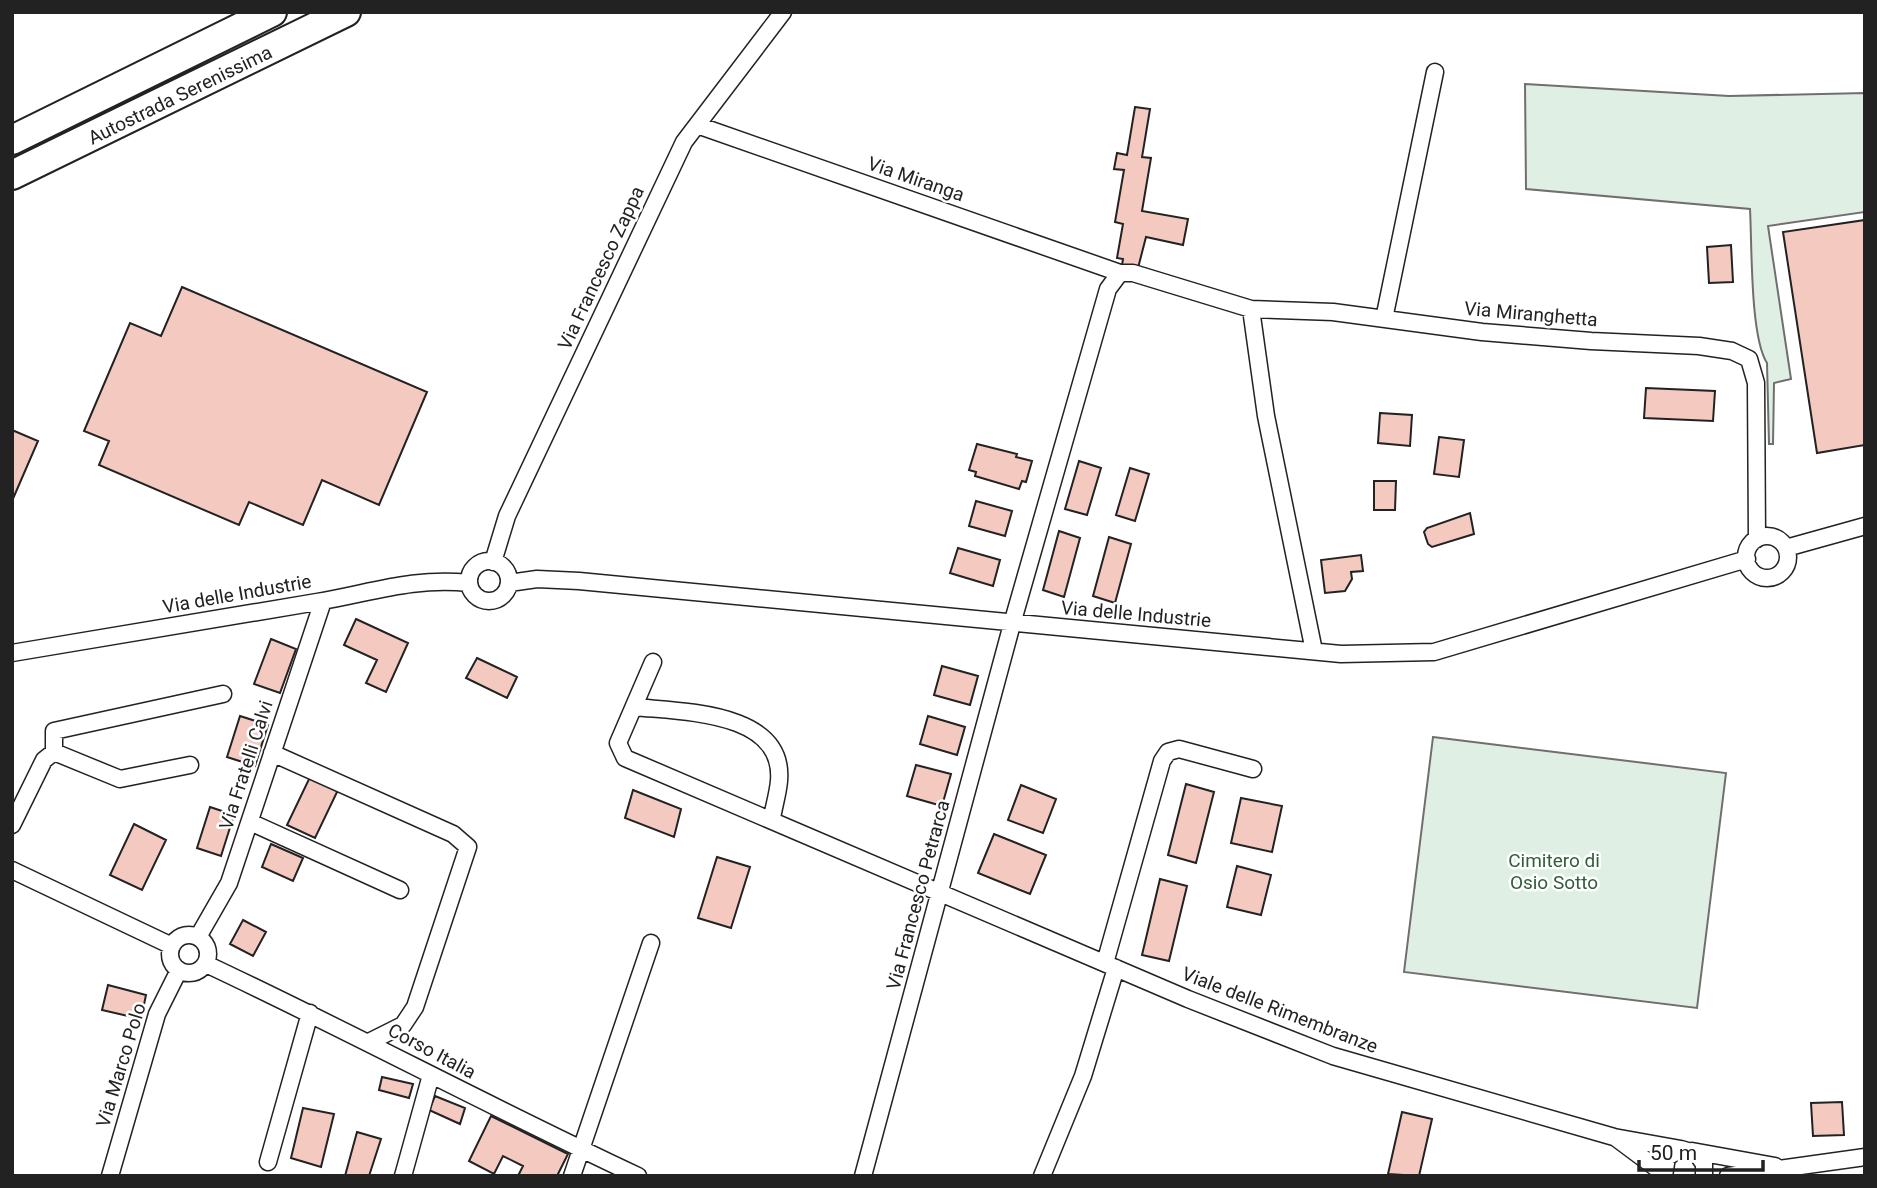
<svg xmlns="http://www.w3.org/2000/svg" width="1877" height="1188" font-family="Roboto,sans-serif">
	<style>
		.green { fill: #e0efe3; stroke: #6f6f6f; stroke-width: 2 }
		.building { fill: #f3c9c0; stroke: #222; stroke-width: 2 }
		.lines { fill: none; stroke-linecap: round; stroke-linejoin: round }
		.minor-casing { stroke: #222; stroke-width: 19 }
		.motorway-casing { stroke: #222; stroke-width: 32 }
		.minor { stroke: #fff; stroke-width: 16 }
		.motorway { stroke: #fff; stroke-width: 28 }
		.labels { text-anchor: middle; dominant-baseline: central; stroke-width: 5; stroke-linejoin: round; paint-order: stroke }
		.street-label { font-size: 19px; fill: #222; stroke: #fff }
		.park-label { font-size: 19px; fill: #2f5e38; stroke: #fff }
	</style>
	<rect width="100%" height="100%" fill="#fff"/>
	<path class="green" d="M1525,84l204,12 136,-3v119l-97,14 23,153 -17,4 -1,61h-4l-2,-81c-17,-26 -15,-119 -17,-154l-224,-20z
		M1433,737l293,36 -29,235 -293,-36z"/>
	<path class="building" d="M1135,107l15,2 -8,48 9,1 -9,53 46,8 -5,26 -37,-8 -8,31 -16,-3 1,-6 -6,-1 6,-34 -8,-2 9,-52 -10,-1 3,-16 10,2z
		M1865,220v225l-48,8 -34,-221z
		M1731,245l2,37 -24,1 -2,-36z
		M182,287l245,105 -48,113 -57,-25 -19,45 -54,-23 -10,23 -140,-60 10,-24 -25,-10 46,-108 31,13z
		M1646,388l69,3 -2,30 -69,-3z
		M1380,413l32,2 -2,31 -32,-3z
		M12,430l26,11 -26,60z
		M1439,437l25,3 -5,37 -25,-3z
		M977,444l40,10 -1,3 16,4 -6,21 -4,-1 -3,8 -44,-13 1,-4 -7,-2z
		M1079,461l22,7 -14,47 -22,-6z
		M1130,468l19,6 -14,47 -19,-6z
		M1374,481h22l-1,29h-21z
		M976,501l36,10 -7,25 -36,-10z
		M1470,513l4,21 -42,13 -4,-3 -4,-12 3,-4z
		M1059,531l21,7 -16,59 -21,-7z
		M1109,537l22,7 -16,59 -22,-7z
		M958,548l42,12 -7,26 -43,-13z
		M1361,555l2,16 -12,1 1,7 -7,12 -20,2 -4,-33z
		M356,619l52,24 -22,49 -20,-9 11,-23 -33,-15z
		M271,639l25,10 -16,44 -26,-9z
		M477,658l40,19 -10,21 -41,-20z
		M942,666l36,10 -8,29 -36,-10z
		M240,716l28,9 -13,41 -28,-9z
		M928,716l37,11 -8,28 -37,-11z
		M916,765l35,9 -9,32 -35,-10z
		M310,777l28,13 -23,48 -28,-13z
		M1186,784l28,8 -18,71 -28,-8z
		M1021,785l35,14 -13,34 -35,-13z
		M633,790l48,19 -7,28 -49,-19z
		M1241,798l41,8 -10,46 -41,-9z
		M210,807l24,8 -13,41 -24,-8z
		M134,824l32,16 -24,50 -32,-15z
		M994,834l52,21 -16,39 -52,-21z
		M271,844l32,14 -10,23 -31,-14z
		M717,857l33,10 -19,61 -33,-10z
		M1237,866l34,9 -10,40 -34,-8z
		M1160,879l27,7 -18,75 -27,-6z
		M243,920l23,12 -13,24 -23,-12z
		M108,985l38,10 -5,24 -39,-9z
		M382,1077l31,7 -4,14 -30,-8z
		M435,1096l30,12 -5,16 -31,-14z
		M1842,1102l2,33 -31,1 -2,-33z
		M303,1108l31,6 -13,53 -30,-9z
		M1402,1112l30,7 -13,57 -31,-2z
		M491,1116l77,38 -11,22h-39l5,-10 -20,-10 -9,18 -25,-13z
		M357,1132l24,7 -12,37h-24z"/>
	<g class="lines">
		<g class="minor-casing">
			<path id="minor" d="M697,125l423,148
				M1251,309l15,107 48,235
				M1384,319l51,-247
				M1746 557a21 21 0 1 1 42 0a21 21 0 1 1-42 0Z
				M1786,548l79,-22
				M469 581a20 20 0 1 1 40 0a20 20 0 1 1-40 0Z
				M493,562l14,-46 177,-374 99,-130
				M509,583l28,-4 42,2 762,73 93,-2 313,-93
				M12,653c102,-17 204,-34 305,-51 54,-9 96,-25 152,-19
				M653,662l-35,81 7,15 563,241 145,57 281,81 67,12
				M635,707c47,5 150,4 144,74 -1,12 -5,25 -7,37
				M54,752v-21l169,-37
				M272,753l181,81 15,13 -53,160 -12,18 -34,17
				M250,822l150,68
				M12,825l32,-65 10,-8 66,27 70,-14
				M12,870l160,76
				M170 954a19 19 0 1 1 38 0a19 19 0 1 1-38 0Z
				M198,937l31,-54 94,-282
				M1105,963l57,-202 6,-9 11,-3 74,20
				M206,964c145,68 286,144 432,212
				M1616,1138l47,35
				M1692,1151l83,15
				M268,1162l42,-149
				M110,1176l47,-162 22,-44
				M403,1176l28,-101
				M572,1176l79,-233
				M863,1176l149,-552 96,-335 12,-16h13l118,36 82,3 149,20 109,9 108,5 33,5 17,8 7,24 1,156
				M1042,1176l41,-100 33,-108
				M1664,1176l3,-19 14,-8 16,5 7,10v12
				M1728,1176l137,-19"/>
		</g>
		<g class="motorway-casing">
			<path id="motorway" d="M12,140l260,-128
				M12,175l334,-163"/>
		</g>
		<use href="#minor" class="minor"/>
		<use href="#motorway" class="motorway"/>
	</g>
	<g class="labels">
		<g class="street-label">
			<text transform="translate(180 95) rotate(-26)">Autostrada Serenissima</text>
			<text transform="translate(916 179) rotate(19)">Via Miranga</text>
			<text transform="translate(601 268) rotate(-65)">Via Francesco Zappa</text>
			<text transform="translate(1531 314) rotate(5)">Via Miranghetta</text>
			<text transform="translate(237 594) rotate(-10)">Via delle Industrie</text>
			<text transform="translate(1136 614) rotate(5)">Via delle Industrie</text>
			<text transform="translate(246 765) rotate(-72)">Via Fratelli Calvi</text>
			<text transform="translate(918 895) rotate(-75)">Via Francesco Petrarca</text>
			<text transform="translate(1280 1010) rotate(21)">Viale delle Rimembranze</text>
			<text transform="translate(432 1051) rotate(28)">Corso Italia</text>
			<text transform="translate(121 1065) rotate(-73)">Via Marco Polo</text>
		</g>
		<g class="park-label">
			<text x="1554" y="860">Cimitero di<tspan x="1554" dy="22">Osio Sotto</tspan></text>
		</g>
	</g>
	<rect width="1877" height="1188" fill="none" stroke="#222222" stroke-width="28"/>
	<path d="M1639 1160v10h124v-10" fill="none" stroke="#222222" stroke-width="3.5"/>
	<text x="1650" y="1160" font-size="21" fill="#222222" stroke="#ffffff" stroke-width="5" paint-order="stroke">50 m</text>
</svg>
